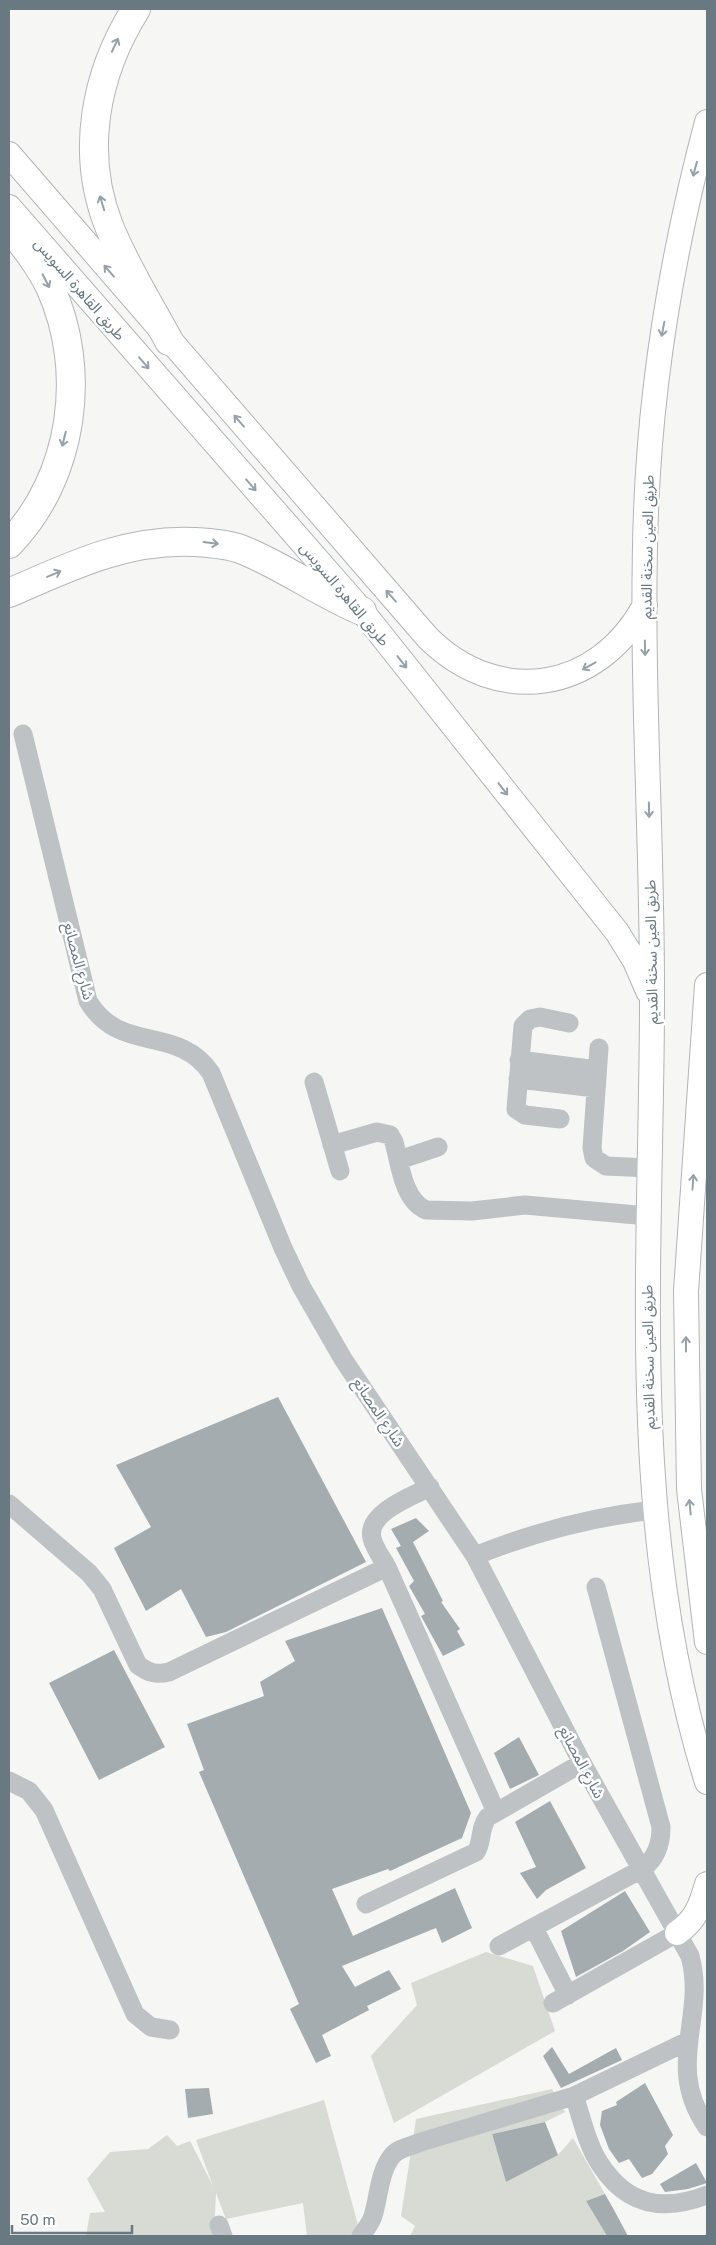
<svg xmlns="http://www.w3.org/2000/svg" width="716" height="2245" font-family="'Public Sans','Noto Sans Arabic',sans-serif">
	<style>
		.green { fill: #d7dbd3 }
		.building { fill: #a4acb0 }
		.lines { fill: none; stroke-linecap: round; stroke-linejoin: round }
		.major-casing { stroke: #b0b5b7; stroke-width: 26 }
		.highway-casing { stroke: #b2b6b8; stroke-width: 30 }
		.minor { stroke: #bec2c5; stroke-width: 19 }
		.major { stroke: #fff; stroke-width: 24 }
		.highway { stroke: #fff; stroke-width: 28 }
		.oneway { stroke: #96a1a7 }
		.labels { text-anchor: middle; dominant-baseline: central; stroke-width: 5; stroke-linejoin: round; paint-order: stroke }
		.street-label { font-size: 15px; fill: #697981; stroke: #fff }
	</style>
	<rect width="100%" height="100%" fill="#f6f6f4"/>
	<path class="green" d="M486,1952l47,14 22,65 -161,92 -23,-67 46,-51 -6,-22z
		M552,2089l13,23 -20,10 -53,12 14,48 52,-27 15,-17 32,56 -19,7 21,35h-197l5,-10 -14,-10 15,-97z
		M324,2100l37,136h-54l-4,-33 -77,16 -10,-26 -2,43h-128l4,-23 15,-1 -18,-33 23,-27 38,-3 19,-14 10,11 13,-5 23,45 -17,-46z"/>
	<path class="building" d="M278,1397l88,165 -140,70 -20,5 -25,-48 -35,22 -32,-63 37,-21 -35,-62z
		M416,1518l13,13 -16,11 30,59 -2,1 19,27 -3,2 8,14 -22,11 -22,-40 4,-2 -16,-28 5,-5 -18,-33 5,-2 -10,-17z
		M382,1608l89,205 -9,25 -72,33 -2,-2 -56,20 21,47 102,-48 17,40 -30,15 -6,-15 -94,38 13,21 34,-17 12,19 -34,17 2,4 -47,25 9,21 -15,7 -26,-54 9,-5 -100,-232 5,-2 -17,-46 77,-28 -4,-14 35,-21 -10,-20z
		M114,1650l51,97 -66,33 -50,-97z
		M519,1737l20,38 -29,14 -16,-36z
		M550,1801l36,67 -40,22 -9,9 -17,-26 16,-6 -21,-45z
		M625,1891l25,41 -27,19 -47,26 -15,-46z
		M552,2047l17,27 47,-26 6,12 -61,28 -18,-32z
		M645,2083l28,52 -8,11 3,8 -16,20 -10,4 -13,-19 -10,4 -10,-14 -9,-24 2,-14 15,-6 -1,-3z
		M209,2088l4,26 -25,4 -3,-29z
		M545,2122l13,33 -52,27 -14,-48z
		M696,2163l11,20 -19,6 -23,3 -5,-8z
		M605,2194l9,16 14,26h-21l-21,-35z"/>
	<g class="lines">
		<g class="major-casing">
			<path id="major" d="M707,122c-34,128 -56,257 -61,389 -6,165 7,331 6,496 -1,263 -25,520 55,775
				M9,154l419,484c71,70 170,54 217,-33
				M9,207l353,404 255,321 18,29 13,30
				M707,985l-21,306 3,198 18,153
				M677,1933c19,-13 24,-28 30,-49"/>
		</g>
		<g class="highway-casing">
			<path id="highway" d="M136,9c-41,65 -56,144 -27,217 16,40 40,78 60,115
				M9,227c15,19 30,37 41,60 38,83 24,190 -41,257
				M9,593c62,-27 116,-54 185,-51 16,1 34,2 49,8 42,17 78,44 119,61"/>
		</g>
		<path class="minor" d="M23,734l65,267c32,54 90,23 123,72l72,175 18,38 42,73 132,197 107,207 108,193c17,61 -26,109 17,171
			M599,1048l-7,100 2,10 12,8 43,2
			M519,1060l78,10
			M518,1079l78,9
			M314,1082l26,89
			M560,1119l-35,-4 -9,-6 7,-83 7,-7 10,-2 29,6
			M332,1145l45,-13 13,3 4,7c6,22 9,58 32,68l46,1 53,-6 123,11
			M399,1160l39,-13
			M430,1487c-18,9 -64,26 -58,51 2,10 10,20 15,29l109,245
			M9,1504l80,69 13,16 36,76c11,8 18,10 31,7l218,-105
			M475,1556c59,-24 116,-39 179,-46
			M9,1781l20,10 15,19 91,204 16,13 19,3
			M366,1904l110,-52c7,-11 3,-24 12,-35l94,-54
			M534,1928l34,67
			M499,1946l143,-77c14,-10 19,-25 19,-42l-65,-240
			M553,2003l124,-70
			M688,2041l-114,55c8,22 13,49 26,68 27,42 63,48 107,31
			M219,2225l4,11
			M361,2236c4,-6 10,-13 12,-20 6,-19 6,-44 19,-60 6,-8 20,-10 29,-14l153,-46"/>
		<use href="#major" class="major"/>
		<use href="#highway" class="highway"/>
	</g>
	<defs><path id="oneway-shaft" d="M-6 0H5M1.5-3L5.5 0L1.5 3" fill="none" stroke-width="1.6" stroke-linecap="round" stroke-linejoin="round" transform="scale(1.25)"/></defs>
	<g class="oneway">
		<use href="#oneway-shaft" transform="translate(115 45) rotate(-65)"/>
		<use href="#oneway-shaft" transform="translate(695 169) rotate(105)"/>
		<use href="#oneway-shaft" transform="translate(102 203) rotate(-107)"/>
		<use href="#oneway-shaft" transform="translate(109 271) rotate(-131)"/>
		<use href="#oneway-shaft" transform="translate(46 281) rotate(63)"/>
		<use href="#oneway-shaft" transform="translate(663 329) rotate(101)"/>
		<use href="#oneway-shaft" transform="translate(144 363) rotate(49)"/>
		<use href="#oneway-shaft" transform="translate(239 421) rotate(-131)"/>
		<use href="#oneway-shaft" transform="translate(64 439) rotate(104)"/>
		<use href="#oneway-shaft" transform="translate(251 485) rotate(49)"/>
		<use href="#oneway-shaft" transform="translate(211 543) rotate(7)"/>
		<use href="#oneway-shaft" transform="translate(54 574) rotate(-23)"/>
		<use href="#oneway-shaft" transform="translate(391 596) rotate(-131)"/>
		<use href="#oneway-shaft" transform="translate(645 648) rotate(89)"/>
		<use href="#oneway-shaft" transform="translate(402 662) rotate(52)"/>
		<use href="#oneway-shaft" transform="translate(589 666) rotate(151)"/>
		<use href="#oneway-shaft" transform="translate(503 789) rotate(52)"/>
		<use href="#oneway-shaft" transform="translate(649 810) rotate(89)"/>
		<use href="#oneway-shaft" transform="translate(693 1182) rotate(-86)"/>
		<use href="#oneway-shaft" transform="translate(686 1344) rotate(-90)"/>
		<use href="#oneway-shaft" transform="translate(690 1507) rotate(-95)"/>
	</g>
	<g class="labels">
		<g class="street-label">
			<text transform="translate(80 289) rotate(49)">طريق القاهرة السويس</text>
			<text transform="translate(647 547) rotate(-89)">طريق العين سخنة القديم</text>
			<text transform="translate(345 594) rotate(50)">طريق القاهرة السويس</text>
			<text transform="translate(651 952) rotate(-91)">طريق العين سخنة القديم</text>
			<text transform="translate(79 961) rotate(75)">شارع المصانع</text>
			<text transform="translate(648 1357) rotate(-91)">طريق العين سخنة القديم</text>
			<text transform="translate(379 1412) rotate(56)">شارع المصانع</text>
			<text transform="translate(582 1762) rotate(62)">شارع المصانع</text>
		</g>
	</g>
	<rect width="716" height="2245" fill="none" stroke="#697981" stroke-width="20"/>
	<path d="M12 2225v8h120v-8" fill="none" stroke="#697981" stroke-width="2.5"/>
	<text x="20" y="2225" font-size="15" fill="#697981" stroke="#ffffff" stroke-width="4" paint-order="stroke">50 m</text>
</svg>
